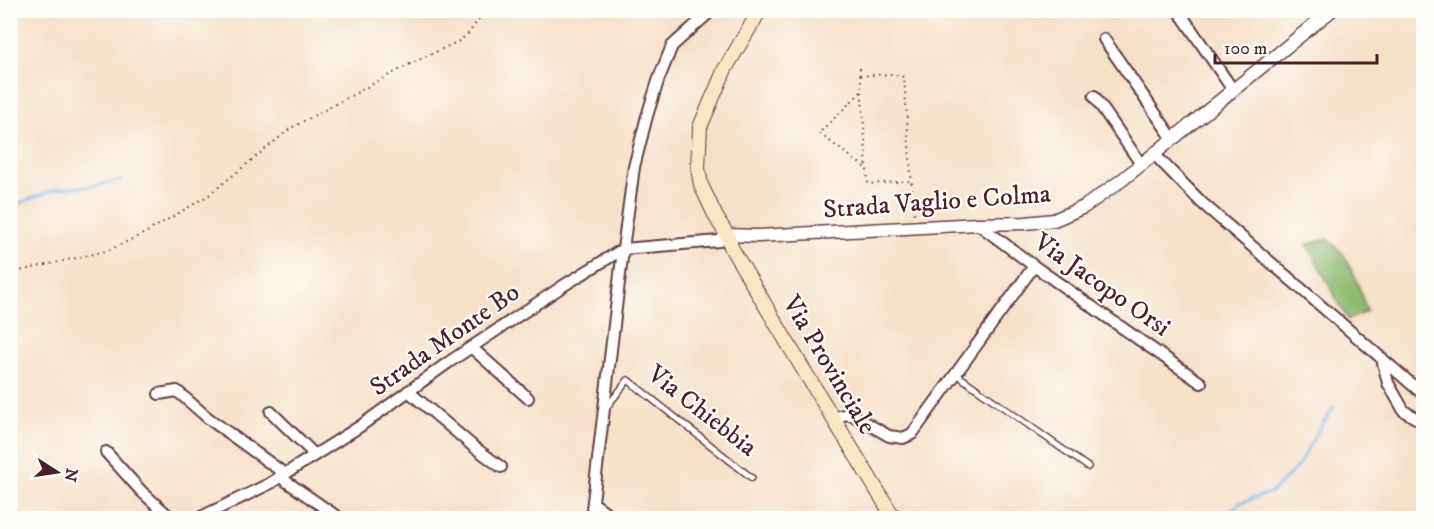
<svg xmlns="http://www.w3.org/2000/svg" width="1434" height="529" font-family="'IM FELL DW Pica',serif">
	<style>
		.forest { fill: #8eba72; stroke: #6c6c4e; stroke-width: 1.5 }
		.lines { fill: none; stroke-linecap: round; stroke-linejoin: round }
		.stream { stroke: #78b3e9; stroke-width: 3 }
		.service-casing { stroke: #643c42; stroke-width: 8 }
		.minor-casing { stroke: #643c42; stroke-width: 14 }
		.tertiary-casing { stroke: #643c42; stroke-width: 15 }
		.secondary-casing { stroke: #643c42; stroke-width: 16 }
		.path { stroke: #643c42; stroke-width: 2; stroke-dasharray: 1.5 4.5; stroke-linecap: butt }
		.service { stroke: #fff; stroke-width: 5 }
		.minor { stroke: #fff; stroke-width: 10 }
		.tertiary { stroke: #fff; stroke-width: 12 }
		.secondary { stroke: #fbe6c4; stroke-width: 14 }
		.labels { text-anchor: middle; dominant-baseline: central; stroke-width: 4.5; stroke-linejoin: round; paint-order: stroke }
		.street-label { font-size: 26px; fill: #4a1f2b; stroke: #fdfcf7 }
	</style>
	<rect width="100%" height="100%" fill="#fdfcf7"/>
	<filter id="ink" filterUnits="userSpaceOnUse"><feTurbulence type="fractalNoise" baseFrequency=".0167" numOctaves="2"/><feDisplacementMap in="SourceGraphic" scale="12" xChannelSelector="R" yChannelSelector="G"/><feConvolveMatrix kernelMatrix="1 2 1 2 8 2 1 2 1" color-interpolation-filters="sRGB"/></filter>
	<filter id="wash" filterUnits="userSpaceOnUse"><feTurbulence type="fractalNoise" baseFrequency=".008" numOctaves="4" result="noise"/><feDisplacementMap in="SourceGraphic" scale="24" xChannelSelector="R" yChannelSelector="G"/><feGaussianBlur stdDeviation="1.35" result="paint"/><feColorMatrix in="noise" values="0 0 0 0 0 0 0 0 0 0 0 0 0 0 0 0 0 1.4 0 .05"/><feComposite in="paint" operator="in"/></filter>
	<g filter="url(#wash)">
		<rect width="100%" height="100%" fill="#f6e0c7"/>
		<path class="forest" d="M1328,239l15,15 14,27 10,30 -19,9 -41,-76z"/>
		<g class="lines">
			<path class="stream" d="M10,207l46,-18 37,-3 28,-6
				M1222,518l18,-15 32,-11 26,-26 19,-34 17,-25"/>
		</g>
	</g>
	<g filter="url(#ink)">
		<g class="lines">
			<g class="service-casing">
				<path id="service" d="M956,374l132,93
					M606,408l22,-28 124,98"/>
			</g>
			<g class="minor-casing">
				<path id="minor" d="M1178,10l55,80
					M1104,39l69,100
					M1094,96l47,68
					M1154,154l48,49 222,192
					M978,224l56,42 167,117
					M471,347l57,51
					M1382,358l6,25 16,28 20,12
					M408,391l66,56 27,20
					M159,394l18,-3 31,27 77,56
					M271,412l44,43
					M833,418l14,-4 7,2 35,20 14,2 9,-4 122,-168
					M106,452l36,40 29,26
					M280,477l59,41
					M593,503l21,15
					M199,518l70,-34 90,-57 90,-65 117,-78 57,-35 96,-8 8,-6
					M591,518l32,-269 11,-82 13,-51 12,-38 13,-32 40,-36"/>
			</g>
			<g class="tertiary-casing">
				<path id="tertiary" d="M727,235l31,1 220,-12 47,-1 29,-3 30,-13 38,-27 210,-170"/>
			</g>
			<g class="secondary-casing">
				<path id="secondary" d="M760,10l-35,59 -25,58 -2,41 3,17 15,32 11,18 5,14 68,115 94,154"/>
			</g>
			<path class="path" d="M860,68l8,116 44,-3
				M860,76l30,-2 14,3 10,138
				M861,92l-42,41 48,36
				M10,274l9,-3 88,-20 38,-18 64,-38 82,-67 119,-64 49,-23 10,-8 16,-23"/>
			<use href="#service" class="service"/>
			<use href="#minor" class="minor"/>
			<use href="#tertiary" class="tertiary"/>
			<use href="#secondary" class="secondary"/>
		</g>
	</g>
	<g class="labels">
		<g class="street-label">
			<text transform="translate(937 202) rotate(-4)">Strada Vaglio e Colma</text>
			<text transform="translate(1102 285) rotate(35)">Via Jacopo Orsi</text>
			<text transform="translate(445 340) rotate(-35)">Strada Monte Bo</text>
			<text transform="translate(829 365) rotate(59)">Via Provinciale</text>
			<text transform="translate(702 411) rotate(38)">Via Chiebbia</text>
		</g>
	</g>
	<rect width="1434" height="529" fill="none" stroke="#fdfcf7" stroke-width="36"/>
	<g transform="translate(57 472) rotate(102)" stroke="#fdfcf7" stroke-width="4.5" paint-order="stroke">
	<path d="M0-4.5L10 22L0 15L-10 22Z" fill="#4a1f2b"/>
	<text y="-9" font-size="16" font-weight="bold" text-anchor="middle" fill="#4a1f2b">N</text>
	</g>
	<path d="M1215 54v9h162v-9" fill="none" stroke="#4a1f2b" stroke-width="3"/>
	<text x="1224" y="54" font-size="18" fill="#4a1f2b" stroke="#fdfcf7" stroke-width="4.5" paint-order="stroke">100 m</text>
</svg>
